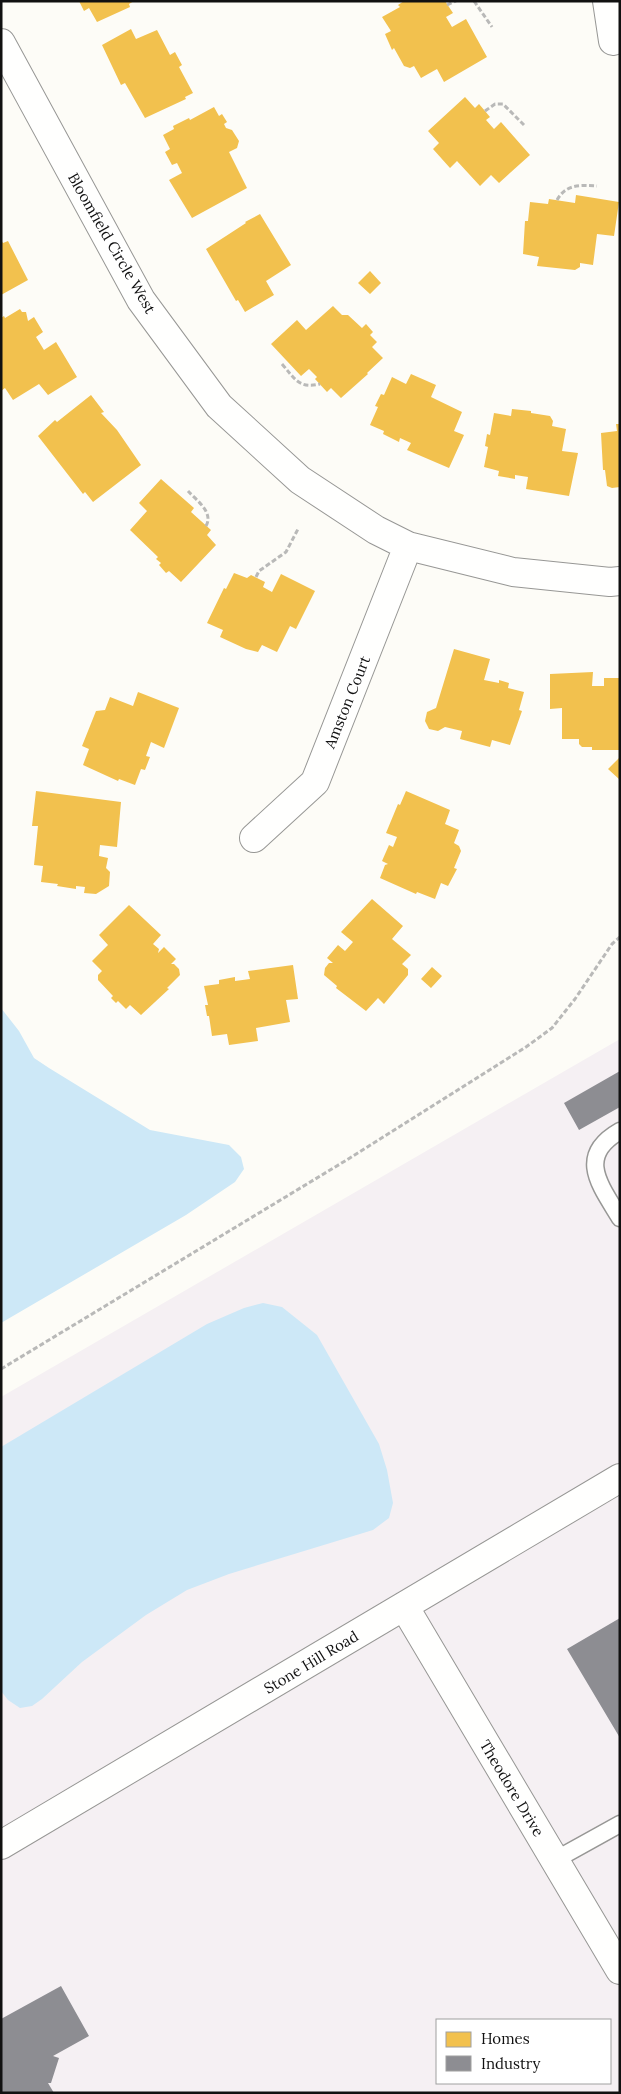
<svg xmlns="http://www.w3.org/2000/svg" width="621" height="2094" font-family="Lora,serif">
	<style>
		.industrial { fill: #f5f0f3; fill-rule: evenodd }
		.water { fill: #cde8f7 }
		.homes { fill: #f2c14e }
		.industry { fill: #8d8d92 }
		.lines { fill: none; stroke-linecap: round; stroke-linejoin: round }
		.service-casing { stroke: #979795; stroke-width: 19 }
		.minor-casing { stroke: #979795; stroke-width: 30 }
		.path { stroke: #b9b9b8; stroke-width: 3; stroke-dasharray: 5 2.5; stroke-linecap: butt }
		.service { stroke: #fffffe; stroke-width: 16 }
		.minor { stroke: #fffffe; stroke-width: 28 }
		.labels { text-anchor: middle; dominant-baseline: central; stroke-width: 5; stroke-linejoin: round; paint-order: stroke }
		.street-label { font-size: 15px; fill: #111; stroke: #fff }
	</style>
	<rect width="100%" height="100%" fill="#fdfcf7"/>
	<path class="industrial" d="M620,1039v1054h-619v-696zM437,2020h173v63h-173z"/>
	<path class="water" d="M1,1008l18,23 15,27 15,10 101,62 79,15 12,12 3,12 -9,13 -49,33 -185,108z
		M263,1303l19,4 35,28 62,109 8,26 6,33 -4,15 -16,12 -144,44 -42,16 -41,25 -64,47 -40,37 -10,7 -12,2 -12,-8 -7,-9v-244l206,-123 37,-16z"/>
	<path class="homes" d="M79,1h55l-5,3 1,3 -33,15 -8,-14 -5,3z
		M404,1h41l8,12 -7,4 6,10 14,-8 21,38 -43,25 -7,-13 -16,9 -7,-12 -4,2 -6,-2 -10,-18 -2,2 -7,-16 6,-3 -9,-14 18,-10 -2,-2z
		M131,29l5,10 21,-9 13,25 5,-3 7,13 -3,2 14,26 -8,4 1,2 -41,19 -20,-35 -4,2 -19,-40z
		M465,97l10,11 4,-4 6,7 5,6 -4,3 8,9 7,-7 29,33 -31,28 -8,-8 -11,11 -23,-25 -7,7 -17,-19 6,-6 -11,-12z
		M214,107l5,9 3,-2 5,8 -3,2 2,4 6,2 7,11 -2,7 -8,4 18,36 -55,30 -23,-38 13,-7 -5,-10 -5,2 -7,-13 5,-3 -7,-14 11,-6 -1,-3 16,-8 1,2z
		M576,195l43,7 -5,34 -17,-2 -4,31 -13,-2v4l-5,3 -38,-4 2,-9 -16,-3 2,-33h3l2,-19 18,2 1,-5 26,4z
		M260,214l31,51 -25,16 8,14 -29,17 -7,-12 -2,1 -30,-52 40,-26 -1,-1z
		M1,240l2,3 5,-2 20,39 -27,15z
		M370,271l11,12 -11,11 -12,-11z
		M333,306l9,9h6l14,13 4,-4 7,8 -3,3 7,7 -5,5 11,11 -16,15 1,1 -27,24 -10,-10 -4,4 -12,-13 2,-2 -8,-8 -8,7 -30,-32 26,-24 9,10z
		M20,309l2,3h4l2,9 6,-4 9,15 -7,5 8,13 12,-8 21,35 -29,18 -9,-11 -26,16 -8,-12 -4,3v-73l3,-2 1,2z
		M411,374l25,11 -5,12 31,15 -8,19 10,4 -15,33 -42,-18 4,-7 -11,-5 -1,4 -16,-8 1,-3 -14,-6 8,-18 -3,-1 6,-12 3,1 8,-18 14,7z
		M91,395l13,17 -3,1 16,17 24,35 -48,37 -8,-10 -2,2 -45,-58 17,-16 2,2z
		M512,409l19,2v2l19,3 3,5 -1,5 14,3 -4,22 16,2 -9,43 -43,-7 2,-12 -13,-2v4l-17,-3 1,-5 -15,-4 4,-20 -3,-1 2,-12 3,1 4,-22 17,3z
		M616,424h4v63l-8,1 -5,-2 -2,-16h-2l-2,-37 16,-2z
		M161,479l33,29 -3,4 20,18 -4,5 9,10 -35,37 -12,-11 -3,2 -7,-8 2,-2 -5,-4 2,-2 -28,-27 17,-19 -8,-8z
		M234,573l13,5 4,-3 14,7 -2,5 9,5 9,-18 34,17 -19,38 -6,-3 -13,26 -15,-7 -4,7 -12,-3 -26,-12 3,-7 -16,-7 17,-35 2,1z
		M454,649l36,10 -6,21 15,3v-3l10,3 -1,5 16,4 -5,18 3,1 -12,34 -18,-5 -2,7 -30,-8 2,-8 -17,-4 -7,4 -9,-2 -4,-8 2,-9 9,-4z
		M593,672l-1,14h12v-8h16v72h-28v-3h-10l-3,-3v-5h-17v-31l-12,1v-35z
		M138,692l41,16 -15,40 -13,-6 -5,14 4,1 -5,13 -4,-1 -6,16 -16,-6 -1,2 -35,-16 6,-16 -7,-3 14,-35 9,-1 5,-13 23,9z
		M620,757v23l-12,-11z
		M36,791l85,11 -4,45 -17,-2 -1,11 9,2 -2,10 4,4 -1,14 -13,8 -12,-1 1,-6 -9,-1v3l-19,-3 1,-2 -17,-2 2,-16 -9,-1 4,-39h-6z
		M406,791l44,19 -5,14 14,6 -5,13 5,3 2,5 -7,17 3,1 -9,17 -7,-3 -6,16 -18,-7 -1,2 -36,-16 5,-13 3,-1 -6,-3 7,-16 4,2 4,-10 -11,-4 12,-29 2,1z
		M372,899l31,27 -11,13 19,16 -9,9 6,5v6l-24,29 -6,-6 -12,13 -30,-23 1,-2 -13,-11 1,-7 4,-5h4l-6,-5 11,-13 7,6 8,-9 -12,-10z
		M129,905l32,30 -8,9 6,5 -1,4 6,-6 12,12 -5,5h3l5,5 1,6 -13,13 2,1 -28,26 -11,-10 -4,4 -8,-8 -2,2 -5,-5 2,-2 -15,-16v-5l4,-4 -10,-10 16,-16 -9,-10z
		M293,965l5,34 -12,1 4,22 -34,6 2,13 -29,4 -2,-11 -15,2 -3,-20h-2l-2,-11h3l-4,-19 15,-2v-4l16,-3v4l15,-2 -2,-8z
		M432,967l10,9 -11,12 -10,-9z"/>
	<path class="industry" d="M620,1071v36l-41,23 -15,-27z
		M620,1618v120l-53,-89z
		M61,1986l28,50 -36,20 6,2 -8,25h-3l6,10h-53v-74z"/>
	<g class="lines">
		<g class="service-casing">
			<path id="service" d="M620,1131c-44,25 -20,54 0,87
				M555,1860l65,-36"/>
		</g>
		<g class="minor-casing">
			<path id="minor" d="M607,1l6,40
				M1,43l140,257 78,106 81,74 76,50 32,16 105,26 97,10 10,-1
				M254,838l61,-56 93,-236
				M404,1606l216,364
				M1,1845l619,-367"/>
		</g>
		<path class="path" d="M474,1l18,26
			M447,5l9,-4
			M485,111l10,-7h8l21,21
			M557,200c9,-16 23,-15 40,-14
			M282,364c13,15 17,25 38,20
			M188,491c8,9 26,21 18,35
			M256,577l3,-6 27,-19 12,-23
			M1,1369l344,-208 181,-114 26,-19 23,-29 37,-55 8,-7"/>
		<use href="#service" class="service"/>
		<use href="#minor" class="minor"/>
	</g>
	<g class="labels">
		<g class="street-label">
			<text transform="translate(112 243) rotate(60)">Bloomfield Circle West</text>
			<text transform="translate(347 702) rotate(-68)">Amston Court</text>
			<text transform="translate(311 1662) rotate(-31)">Stone Hill Road</text>
			<text transform="translate(512 1788) rotate(59)">Theodore Drive</text>
		</g>
	</g>
	<rect width="621" height="2094" fill="none" stroke="#111111" stroke-width="5"/>
	<rect x="436" y="2019" width="175" height="65" fill="#ffffff" stroke="#a0a0a0"/>
	<rect x="446" y="2032" width="25" height="15" fill="#f2c14e" stroke="#a0a0a0"/>
	<text x="481" y="2044" font-size="15" fill="#111111">Homes</text>
	<rect x="446" y="2056" width="25" height="15" fill="#8d8d92" stroke="#a0a0a0"/>
	<text x="481" y="2069" font-size="15" fill="#111111">Industry</text>
</svg>
